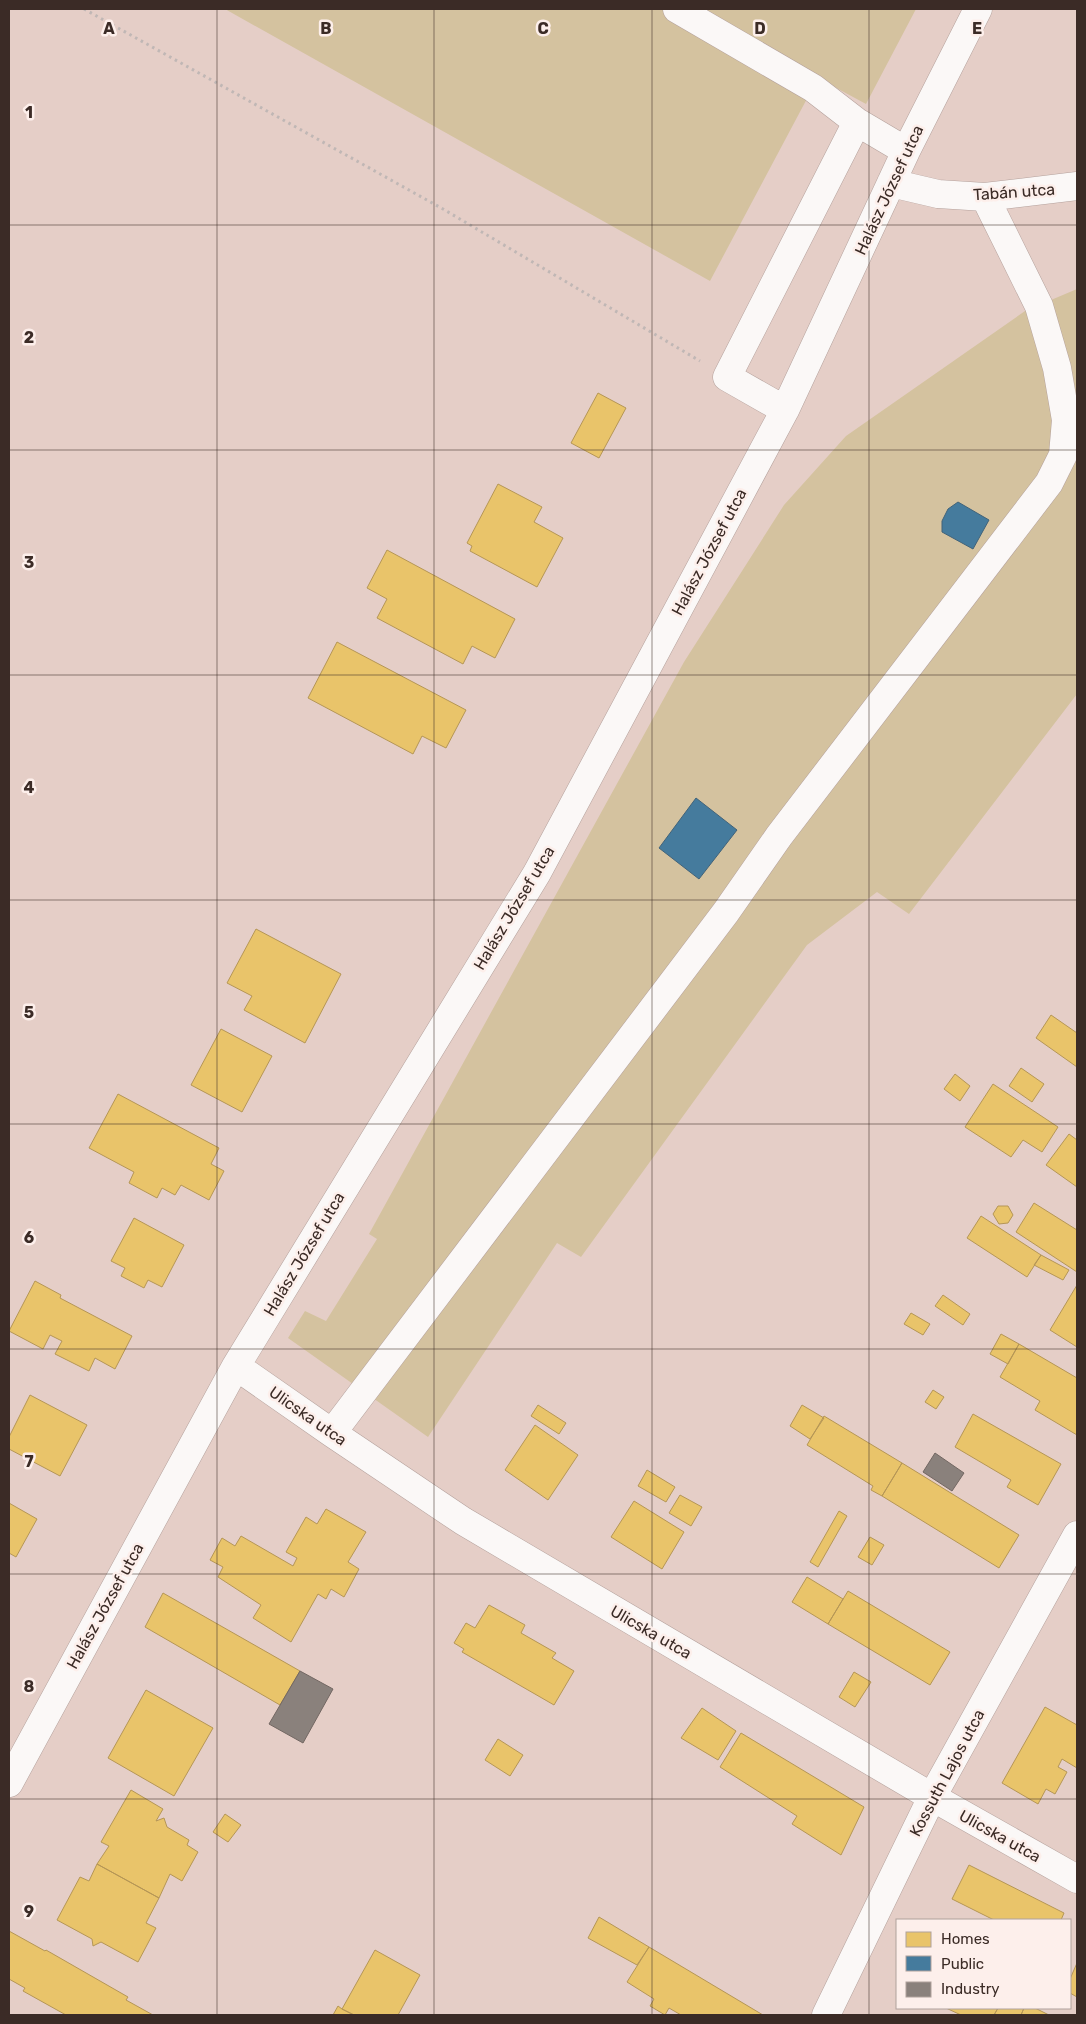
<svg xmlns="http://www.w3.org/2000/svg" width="1086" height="2024" font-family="Rubik,sans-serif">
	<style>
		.green { fill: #d4c29f }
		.homes { fill: #e9c46a; stroke: #b59656 }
		.public { fill: #457b9d; stroke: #426379 }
		.industry { fill: #8a817c; stroke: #726762 }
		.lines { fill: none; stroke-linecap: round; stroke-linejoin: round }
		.minor-casing { stroke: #b4a19c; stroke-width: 29 }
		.path { stroke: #c0b7b5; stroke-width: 3; stroke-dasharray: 2.5 4; stroke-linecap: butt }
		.minor { stroke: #fbf8f7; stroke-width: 28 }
		.grid { fill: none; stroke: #3b2b26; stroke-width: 1; stroke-opacity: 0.55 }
		.labels { text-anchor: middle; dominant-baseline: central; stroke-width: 5; stroke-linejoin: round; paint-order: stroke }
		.street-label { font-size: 16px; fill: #3b2b26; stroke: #fdefeb }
		.grid-label { font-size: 16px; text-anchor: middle; font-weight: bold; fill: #3b2b26; stroke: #fdefeb; stroke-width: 5; stroke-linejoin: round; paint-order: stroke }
	</style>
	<rect width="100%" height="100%" fill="#e5cec7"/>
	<path class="green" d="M225,9h691l-50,95 -48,-26 -108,203z
		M1077,289v405l-168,220 -32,-22 -70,53 -226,312 -24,-14 -129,194 -140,-99 17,-27 21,10 51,-82 -8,-5 315,-572 100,-157 62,-69 179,-125z"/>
	<path class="homes" d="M598,393l28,15 -27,50 -28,-15z
		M498,484l44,23 -8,15 29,16 -26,49 -67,-36 2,-5 -5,-3z
		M387,550l128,69 -20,39 -23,-12 -9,18 -86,-46 10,-19 -20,-11z
		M337,642l129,68 -20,38 -24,-12 -9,18 -105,-56z
		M256,929l85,45 -36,69 -61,-33 8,-14 -25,-13z
		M1051,1015l26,18v34l-41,-29z
		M221,1029l51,27 -30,56 -51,-27z
		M1021,1068l23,16 -12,18 -23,-16z
		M955,1074l15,12 -10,15 -16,-12z
		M993,1084l65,43 -16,25 -19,-12 -12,17 -46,-30z
		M118,1094l101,54 -8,16 13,7 -15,29 -28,-15 -6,10 -13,-7 -5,10 -28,-15 5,-11 -45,-24z
		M1069,1134l8,6v47l-31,-22z
		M1034,1203l43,27v42l-61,-40z
		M998,1206h10l5,9 -5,8 -9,1 -6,-10z
		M981,1216l60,39 -14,22 -60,-39z
		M134,1218l50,27 -22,42 -14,-7 -4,8 -23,-12 4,-8 -14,-7z
		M1041,1255l28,15 -6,10 -29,-15z
		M35,1281l26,14 -1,3 72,38 -17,33 -20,-11 -6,13 -34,-17 7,-13 -12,-6 -7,14 -34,-18z
		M1077,1285v62l-27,-17z
		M943,1295l27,19 -7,11 -28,-19z
		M911,1313l19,11 -7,11 -19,-11z
		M1001,1334l18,10 -11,20 -18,-10z
		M1019,1344l58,34v57l-42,-25 5,-9 -40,-24z
		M933,1390l11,7 -8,12 -11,-7z
		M30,1395l57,30 -27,51 -51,-27v-12z
		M538,1405l28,18 -7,11 -28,-18z
		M802,1405l22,13 -14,21 -20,-13z
		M973,1414l88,50 -23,41 -31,-18 4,-7 -56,-33z
		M824,1416l78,47 -20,33 -11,-6 2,-4 -66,-41z
		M535,1425l43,30 -30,45 -43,-30z
		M902,1463l117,72 -20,33 -117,-72z
		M647,1470l28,17 -9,15 -28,-16z
		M680,1495l22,12 -11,19 -22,-13z
		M634,1501l50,31 -22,37 -51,-32z
		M9,1503l28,16 -21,38 -7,-4z
		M326,1509l40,23 -18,30 11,7 -15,28 -13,-8 -5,10 -8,-5 -27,48 -38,-24 8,-13 -43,-28 5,-10 -13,-7 12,-22 13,8 6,-10 52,30 4,-8 -11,-6 20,-35 11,7z
		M839,1511l8,5 -29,51 -8,-5z
		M870,1537l14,8 -12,20 -14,-8z
		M807,1577l36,22 -15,25 -36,-22z
		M848,1591l102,61 -20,33 -102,-61z
		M163,1593l137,78 -20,34 -135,-78z
		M489,1605l36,20 -4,8 35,20 -4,5 22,13 -20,34 -92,-53 2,-3 -10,-6 12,-20 9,5z
		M854,1672l17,10 -16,25 -16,-10z
		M146,1690l67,38 -39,68 -66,-38z
		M1045,1707l32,18v43l-15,-9 -4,8 9,5 -12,22 -9,-5 -8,15 -36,-21z
		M702,1708l34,23 -18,29 -37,-22z
		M741,1733l123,74 -23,48 -49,-31 5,-8 -77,-49z
		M498,1739l25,16 -13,21 -25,-16z
		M131,1790l32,19 -7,12 8,-3 3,9 22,13 -2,5 11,7 -16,29 -12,-7 -11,24 -62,-34 12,-18 -8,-4z
		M225,1814l16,11 -13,17 -15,-10z
		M97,1864l62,34 -13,25 10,5 -18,34 -37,-20 -8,4 -1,-7 -35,-19 23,-43 9,4z
		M969,1865l95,48 -3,7h-67l-42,-21z
		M599,1917l50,30 -12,18 -49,-27z
		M9,1931l36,20 1,-1 82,47 -2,3 27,15h-87l-43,-24 2,-3 -16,-9z
		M649,1947l114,68h-82l-12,-7 -4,7 -15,-9 4,-7 -27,-17z
		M375,1950l45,25 -22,40h-44l-12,-6z
		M1077,1963v34l-7,-4v-14z
		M338,2006l4,3 12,6h-21z
		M946,2008h52l-4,7h-33z
		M998,2008h26l-3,7h-27z
		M1024,2008h11l14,7h-28z"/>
	<path class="public" d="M958,502l31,18 -16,29 -31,-17v-11l6,-12z
		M696,798l41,32 -38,49 -40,-31z"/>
	<path class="industry" d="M935,1453l29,20 -12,18 -29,-19z
		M300,1671l33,18 -30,54 -34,-19z"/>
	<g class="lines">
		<g class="minor-casing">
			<path id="minor" d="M677,9l136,79 44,34 49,29
				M891,183l47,11 47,3 92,-11
				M785,410l-58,-33 130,-255
				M236,1366l96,67 131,88 469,276 145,82
				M332,1433l394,-521 53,-76 270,-353 14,-28 3,-35 -9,-52 -18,-62 -54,-109
				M9,1783l227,-417 301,-493 248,-463 121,-259 72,-142
				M826,2015l106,-218 145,-262"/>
		</g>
		<path class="path" d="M84,9l359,200 257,152"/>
		<use href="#minor" class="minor"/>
	</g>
	<path class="grid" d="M217,9v2006M434,9v2006M652,9v2006M869,9v2006M9,225h1068M9,450h1068M9,675h1068M9,900h1068M9,1124h1068M9,1349h1068M9,1574h1068M9,1799h1068"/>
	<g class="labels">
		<g class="street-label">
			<text transform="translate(889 190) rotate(-65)">Halász József utca</text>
			<text transform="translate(1014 192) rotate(-4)">Tabán utca</text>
			<text transform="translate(709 552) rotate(-62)">Halász József utca</text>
			<text transform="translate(514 908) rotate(-59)">Halász József utca</text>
			<text transform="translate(304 1254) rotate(-59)">Halász József utca</text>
			<text transform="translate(308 1416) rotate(35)">Ulicska utca</text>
			<text transform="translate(105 1606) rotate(-61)">Halász József utca</text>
			<text transform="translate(651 1632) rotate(30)">Ulicska utca</text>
			<text transform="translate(947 1773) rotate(-62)">Kossuth Lajos utca</text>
			<text transform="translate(1000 1836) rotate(29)">Ulicska utca</text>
		</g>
	</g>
	<g class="grid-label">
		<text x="109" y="34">A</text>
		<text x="326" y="34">B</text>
		<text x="543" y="34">C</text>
		<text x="760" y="34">D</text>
		<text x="977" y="34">E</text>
		<text x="29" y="118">1</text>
		<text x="29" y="343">2</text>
		<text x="29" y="568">3</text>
		<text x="29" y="793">4</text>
		<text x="29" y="1018">5</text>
		<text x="29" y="1243">6</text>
		<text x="29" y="1467">7</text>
		<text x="29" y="1692">8</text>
		<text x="29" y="1917">9</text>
	</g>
	<rect width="1086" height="2024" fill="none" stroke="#3b2b26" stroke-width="20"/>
	<rect x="896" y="1919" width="175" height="90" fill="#fdefeb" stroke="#afa19c"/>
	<rect x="906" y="1932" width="25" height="15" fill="#e9c46a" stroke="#afa19c"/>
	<text x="941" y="1944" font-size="15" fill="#3b2b26">Homes</text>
	<rect x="906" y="1956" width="25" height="15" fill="#457b9d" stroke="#afa19c"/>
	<text x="941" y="1969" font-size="15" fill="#3b2b26">Public</text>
	<rect x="906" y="1982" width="25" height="15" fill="#8a817c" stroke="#afa19c"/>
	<text x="941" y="1994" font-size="15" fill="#3b2b26">Industry</text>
</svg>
